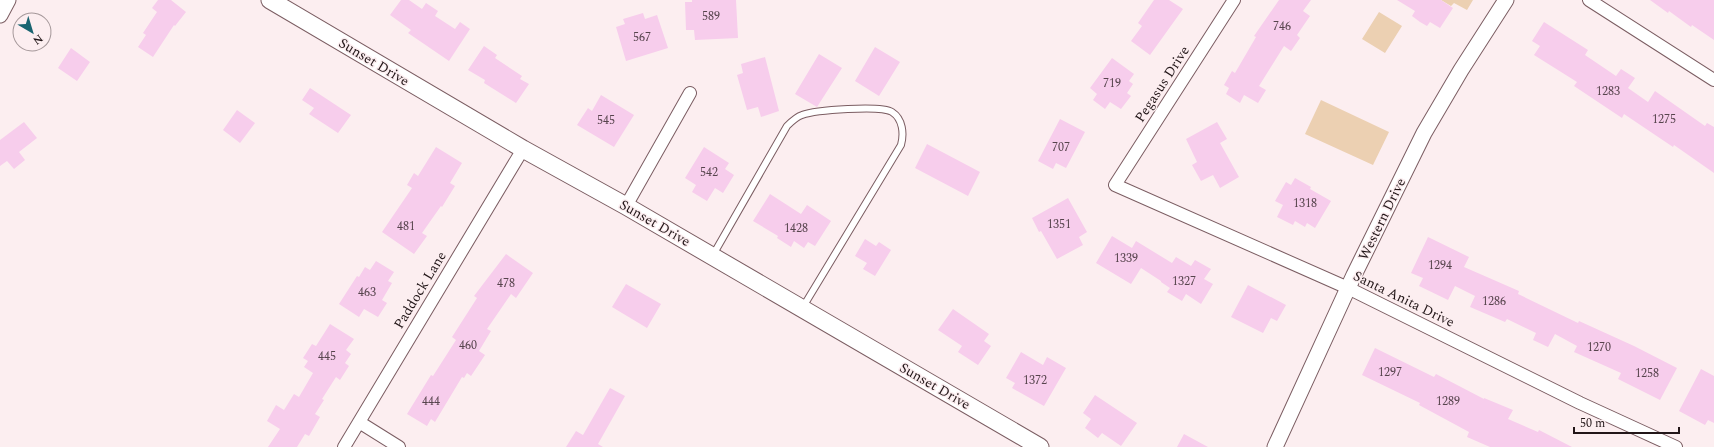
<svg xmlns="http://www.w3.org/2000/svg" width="1714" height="447" font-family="Spectral,serif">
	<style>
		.green { fill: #ecd0b2 }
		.building { fill: #f7cdec }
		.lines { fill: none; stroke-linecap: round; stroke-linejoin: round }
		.service-casing { stroke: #7b5d62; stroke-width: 8 }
		.minor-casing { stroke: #7b5d62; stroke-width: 14 }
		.tertiary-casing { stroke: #7b5d62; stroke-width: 17 }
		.secondary-casing { stroke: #7b5d62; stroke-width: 19 }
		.service { stroke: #fff; stroke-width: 6 }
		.minor { stroke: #fff; stroke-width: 12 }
		.tertiary { stroke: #fff; stroke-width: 15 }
		.secondary { stroke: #fff; stroke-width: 17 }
		.labels { text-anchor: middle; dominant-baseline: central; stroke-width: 3; stroke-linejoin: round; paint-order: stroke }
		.number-label { font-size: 12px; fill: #57444d }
		.street-label { font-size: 14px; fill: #221618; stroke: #fceef0 }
	</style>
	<rect width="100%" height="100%" fill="#fceef0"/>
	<path class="green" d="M1441,0h32l-6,10 -13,-7 -3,3z
		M1379,12l23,14 -17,27 -23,-14z
		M1321,100l68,32 -16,33 -68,-31z"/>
	<path class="building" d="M158,0h13l15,12 -11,14 -1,-1 -21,32 -15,-10 8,-12 -3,-2 14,-21 -5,-4z
		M401,0h8l13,9 4,-6 12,8 -3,5 20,13 5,-7 10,7 -21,32 -41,-28 3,-3 -21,-15z
		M692,0h44l2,38 -43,2 -1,-10h-8l-1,-28h7z
		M1154,0h15l14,9 -33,46 -19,-14 11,-15 -4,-3z
		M1279,0h32l-8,11 7,5 -13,19 3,3 -9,13 -7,-5 -25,40 7,4 -8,13 -14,-8 -4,8 -14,-9 3,-6 -5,-3 8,-14 3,2 21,-36 -2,-1z
		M1397,0h44l12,8 -13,20 -10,-6 -3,4 -7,-4 -8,-6 3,-5z
		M1650,0h64v40l-22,-15 -1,2 -22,-16 -1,2z
		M643,13l2,6 12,-4 11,33 -42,13 -10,-34 9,-3 -2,-5z
		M1544,22l44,28 -3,5 31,21 5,-7 14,9 -7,10 20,14 7,-11 50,35 2,-3 7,4v46l-40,-28 -1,2 -49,-33 -2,4 -48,-32 3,-4 -43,-27 6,-9 -8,-5z
		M484,46l13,9 -2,3 27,18 -2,3 9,5 -13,19 -32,-20 1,-3 -17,-10z
		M875,47l25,15 -21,34 -24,-15z
		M71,48l19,14 -13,19 -19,-13z
		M819,54l23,14 -25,39 -22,-13z
		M765,57l14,54 -18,6 -3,-10 -11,3 -10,-35 6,-2 -2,-9z
		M1112,58l22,16 -5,7 4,3 -6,9 4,3 -10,13 -11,-7 -5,7 -12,-9 4,-6 -7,-6z
		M310,88l41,27 -13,18 -29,-19 5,-6 -12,-8z
		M601,95l33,20 -20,32 -37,-22 11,-17 4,3z
		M237,110l18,13 -15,20 -17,-13z
		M1060,119l25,13 -19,36 -10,-5 -3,6 -15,-8z
		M24,122l13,16 -18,14 6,8 -11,9 -7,-8 -7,5v-26z
		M1217,122l10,17 -7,4 19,34 -19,11 -7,-13 -12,6 -9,-16 5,-3 -11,-23z
		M927,144l53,28 -12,24 -53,-28z
		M436,147l26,16 -12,20 5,3 -13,21 -1,-1 -19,27 5,3 -13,18 -32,-22 30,-44 -5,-3 7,-12 4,3z
		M704,147l25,16 -4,6 9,6 -11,18 -8,-5 -8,13 -15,-9 4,-7 -11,-7z
		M1295,178l16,9 -1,2 21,12 -16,27 -8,-5 -2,4 -10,-6 -2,4 -16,-8 6,-12 -8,-4 11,-19 5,3z
		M770,194l31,20 6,-9 24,16 -16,25 -7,-4 -4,6 -10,-7 -3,6 -14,-9 1,-2 -25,-15z
		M1068,198l19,34 -8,5 4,8 -26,14 -16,-28 -2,1 -7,-14z
		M1112,236l20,12 4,-7 36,22 4,-6 15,9 4,-6 16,9 -7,10 9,5 -12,20 -15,-10 -4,7 -15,-9 3,-4 -9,-6v-1l-20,-13 -10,16 -35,-21z
		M1428,237l41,20 -5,10 55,24 -1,3 60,29 1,-2 55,25 43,22 -17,32 -42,-21 3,-6 -47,-21 3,-6 -22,-12 -7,13 -15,-7 3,-7 -29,-14 -2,3 -35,-15 5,-11 -20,-10 -7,14 -29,-14 4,-8 -12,-5z
		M865,239l11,7 3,-4 12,8 -16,26 -12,-7 4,-6 -12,-7z
		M506,254l27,19 -17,25 -5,-4 -24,35 4,2 -12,20 6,4 -14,21 -4,-3 -3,5 -2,-1 -27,45 -4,-3 -4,7 -20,-12 24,-39 2,1 23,-36 -4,-3 25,-39 -3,-2z
		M376,261l18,11 -6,9 4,2 -10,17 5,3 -9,14 -14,-8 -5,8 -20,-13 18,-28 2,1 6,-10 5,3z
		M626,284l35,20 -14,24 -35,-21z
		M1248,285l38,20 -9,16 -6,-3 -8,15 -32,-16z
		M953,309l36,25 -5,7 7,5 -13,19 -20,-13 4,-6 -24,-16z
		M330,324l24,15 -8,11 5,4 -6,9 4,3 -9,14 -4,-3 -14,22 2,1 -9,14 5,3 -11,19 -4,-2 -8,13h-29l12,-18 -13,-8 9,-16 8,5 10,-16 5,3 14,-24 -9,-6 4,-6 -5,-3 9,-14 4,2z
		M1375,348l59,29 2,-3 48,25v-1l29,12 -5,9 30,13 1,-2 33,17h-82l-23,-10 2,-5 -50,-27 1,-2 -58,-28z
		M1021,352l22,13 4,-8 19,11 -22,38 -32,-18 3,-5 -9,-5z
		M1701,369l13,7v47l-6,-3 -3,5 -26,-14z
		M610,388l15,8 -27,48 5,3h-37l10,-16 7,4z
		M1095,395l42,28 -16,23 -19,-13 -4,5 -13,-10 6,-9 -8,-6z
		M1184,434l24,13h-31z"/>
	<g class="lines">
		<g class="service-casing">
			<path id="service" d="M713,255l74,-129c5,-5 9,-9 15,-11 13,-5 79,-10 90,-3 11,7 12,22 9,33l-98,162"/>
		</g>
		<g class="minor-casing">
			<path id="minor" d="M1234,0l-119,185 233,103 232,115 96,44
				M1589,0l125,80
				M626,206l64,-113
				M359,422l40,25
				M344,447l179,-298"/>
		</g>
		<g class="tertiary-casing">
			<path id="tertiary" d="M0,15l8,-15
				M1275,447l79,-172 70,-142 37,-63 45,-70"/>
		</g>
		<g class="secondary-casing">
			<path id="secondary" d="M270,0l253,149 103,57 414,241"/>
		</g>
		<use href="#service" class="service"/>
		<use href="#minor" class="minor"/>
		<use href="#tertiary" class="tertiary"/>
		<use href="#secondary" class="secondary"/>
	</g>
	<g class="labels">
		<g class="number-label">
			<text x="711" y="16">589</text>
			<text x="1282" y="26">746</text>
			<text x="642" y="37">567</text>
			<text x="1112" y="83">719</text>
			<text x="1608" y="91">1283</text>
			<text x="1664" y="119">1275</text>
			<text x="606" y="120">545</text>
			<text x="1061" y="147">707</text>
			<text x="709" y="172">542</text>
			<text x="1305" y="203">1318</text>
			<text x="1059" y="224">1351</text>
			<text x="406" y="226">481</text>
			<text x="796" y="228">1428</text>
			<text x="1126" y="258">1339</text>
			<text x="1440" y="265">1294</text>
			<text x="1184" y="281">1327</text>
			<text x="506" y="283">478</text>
			<text x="367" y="292">463</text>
			<text x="1494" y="301">1286</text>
			<text x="468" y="345">460</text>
			<text x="1599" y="347">1270</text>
			<text x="327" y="356">445</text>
			<text x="1390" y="372">1297</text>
			<text x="1647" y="373">1258</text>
			<text x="1035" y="380">1372</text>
			<text x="431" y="401">444</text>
			<text x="1448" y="401">1289</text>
		</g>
		<g class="street-label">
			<text transform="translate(374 62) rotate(31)">Sunset Drive</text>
			<text transform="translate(1162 84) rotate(-57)">Pegasus Drive</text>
			<text transform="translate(1382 219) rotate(-64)">Western Drive</text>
			<text transform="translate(655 223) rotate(30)">Sunset Drive</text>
			<text transform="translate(420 290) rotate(-59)">Paddock Lane</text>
			<text transform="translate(1404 299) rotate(26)">Santa Anita Drive</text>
			<text transform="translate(935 386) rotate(30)">Sunset Drive</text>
		</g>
	</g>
	<g transform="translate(32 32) rotate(142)"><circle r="19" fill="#fceef0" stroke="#a5989a"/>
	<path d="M0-3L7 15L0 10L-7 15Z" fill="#196470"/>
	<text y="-6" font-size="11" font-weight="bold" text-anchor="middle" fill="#221618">N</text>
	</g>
	<path d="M1574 427v6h105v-6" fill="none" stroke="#221618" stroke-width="2"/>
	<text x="1580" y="427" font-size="12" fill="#221618" stroke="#fceef0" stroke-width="3" paint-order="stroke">50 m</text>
</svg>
